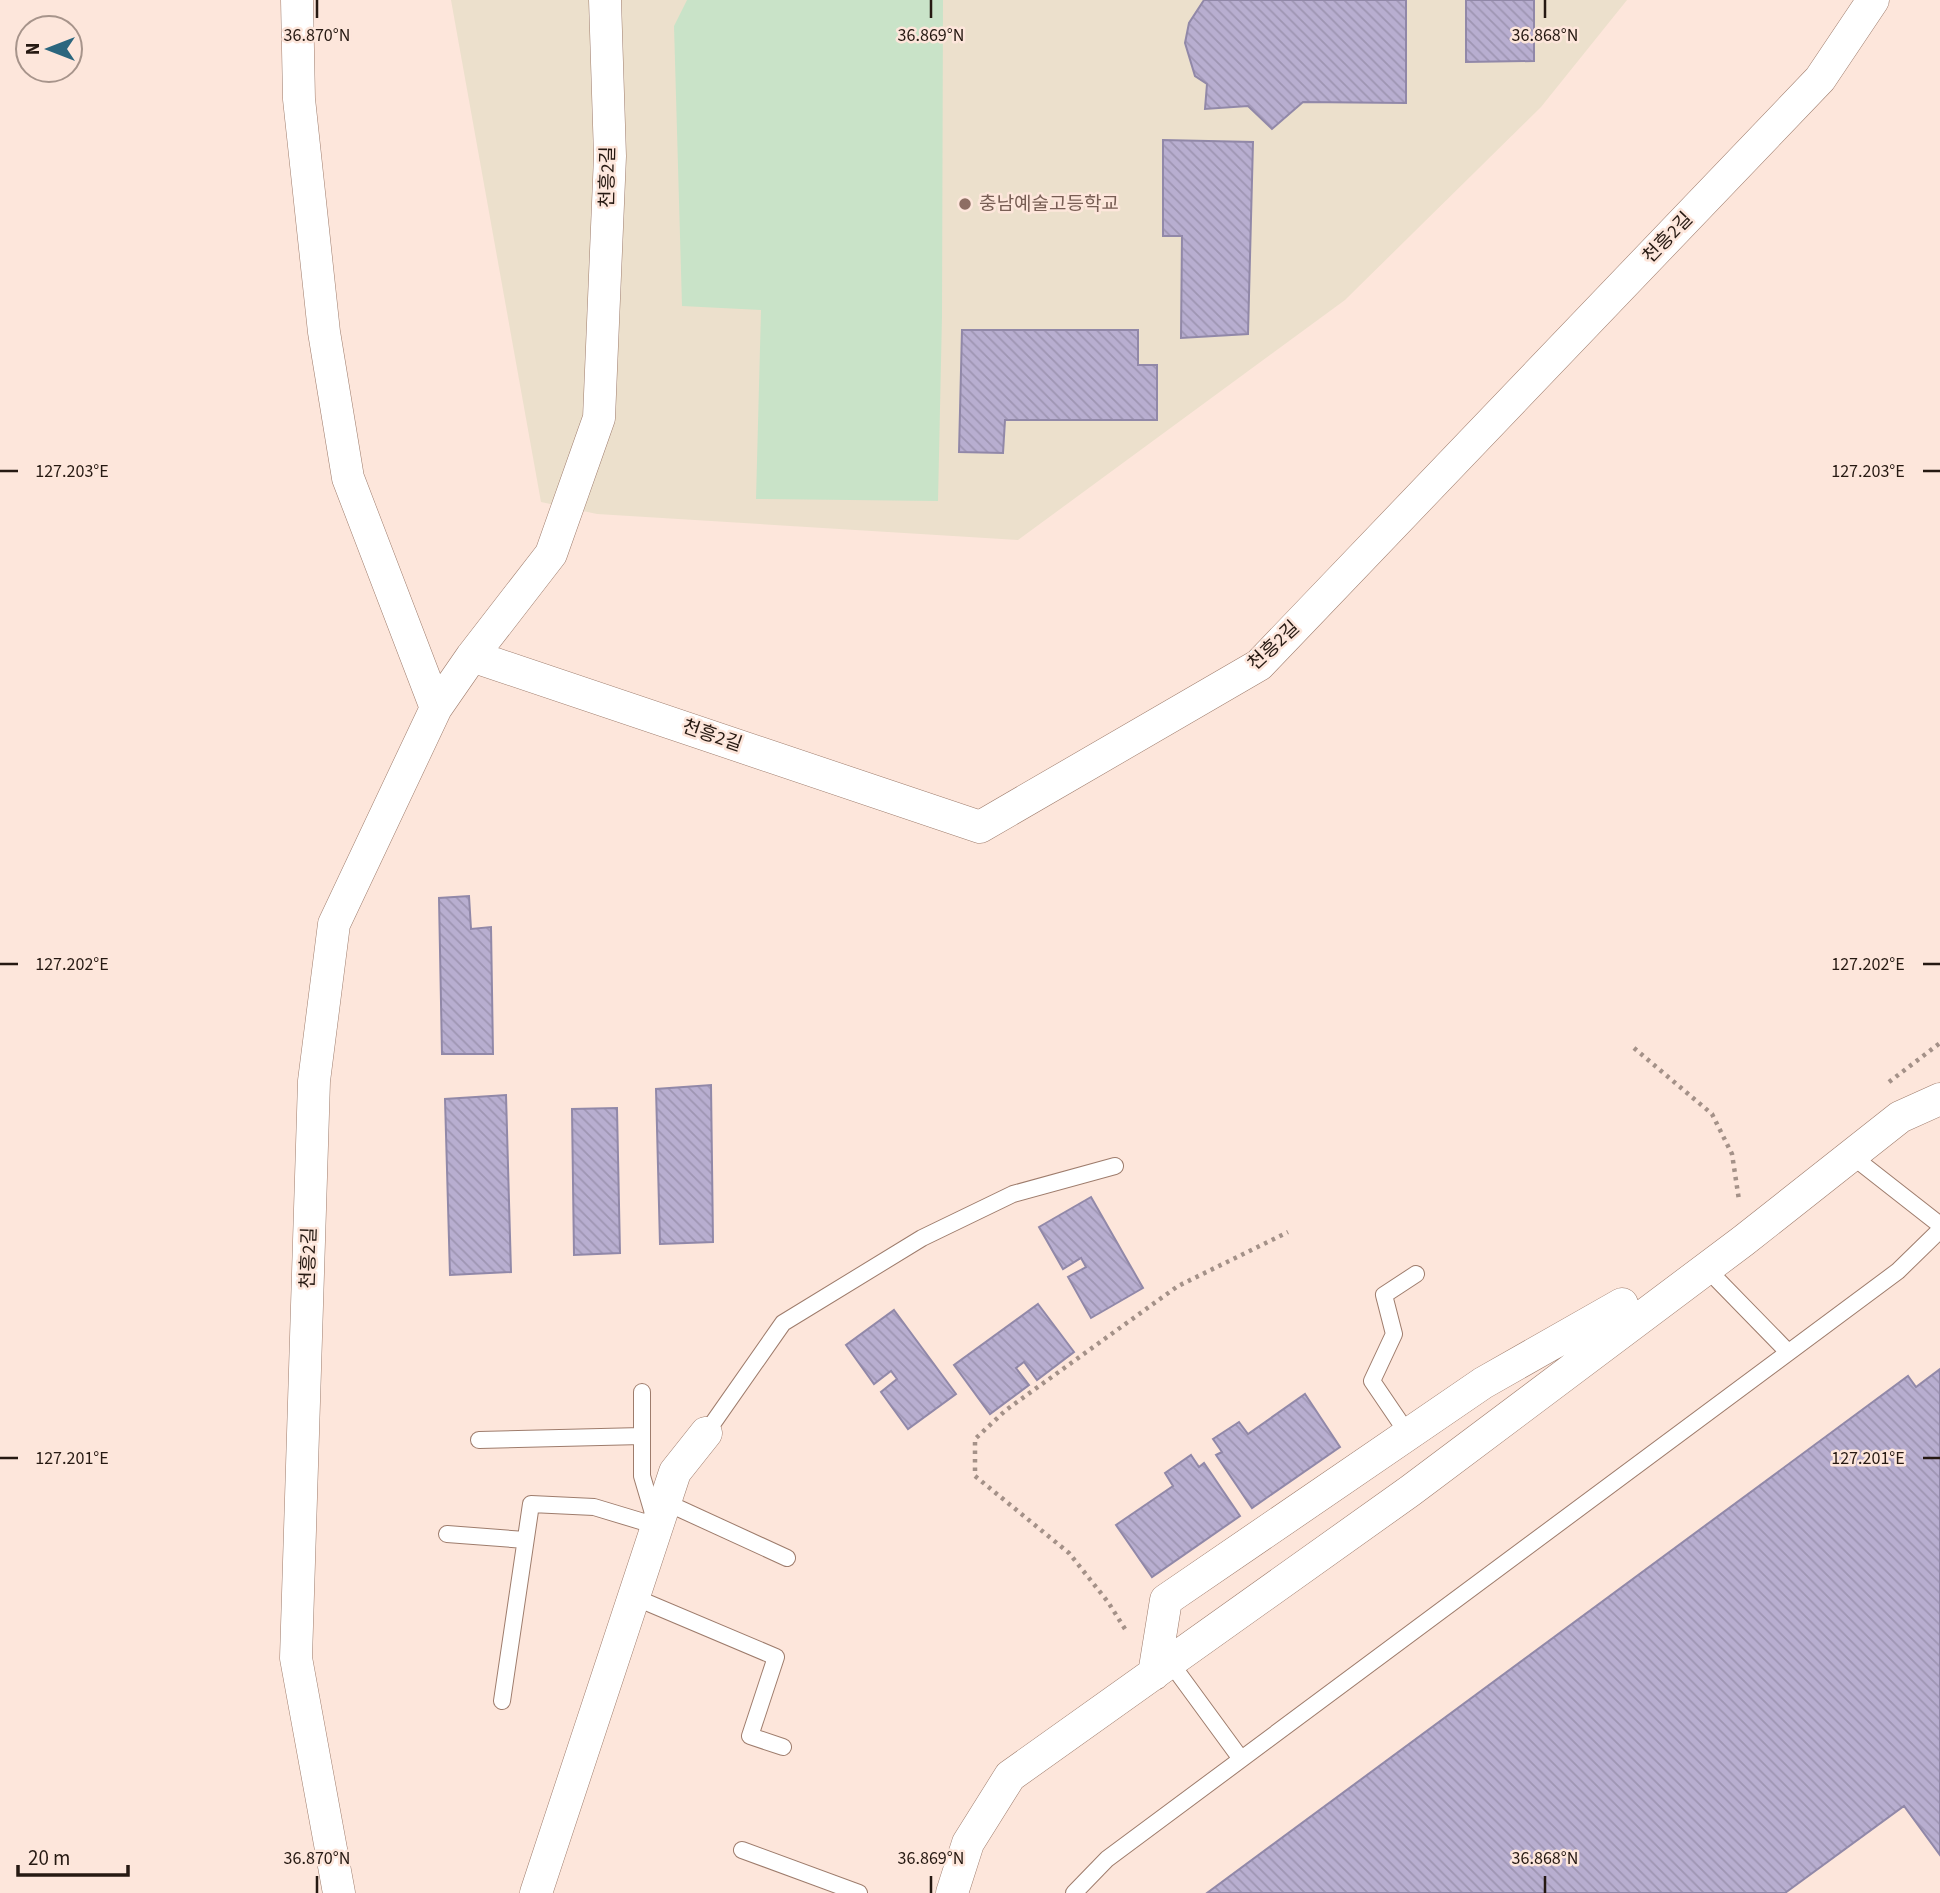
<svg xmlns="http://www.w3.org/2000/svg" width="1940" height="1893" font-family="'Source Sans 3','Noto Sans KR',sans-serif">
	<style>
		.education { fill: #ece0cc }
		.green { fill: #c9e3c8 }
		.building { fill: url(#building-back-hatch); stroke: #9188a8; stroke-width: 2 }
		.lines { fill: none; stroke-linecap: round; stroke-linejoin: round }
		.service-casing { stroke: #9e7c6c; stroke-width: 18 }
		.minor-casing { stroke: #9e7c6c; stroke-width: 33 }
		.path { stroke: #a49188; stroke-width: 4.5; stroke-dasharray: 3.5 5; stroke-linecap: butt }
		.service { stroke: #fff; stroke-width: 16 }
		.minor { stroke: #fff; stroke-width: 32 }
		.ticks { fill: none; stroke: #261912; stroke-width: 2.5 }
		.education-dot { fill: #8d6e63; stroke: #fde6db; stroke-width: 2.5 }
		.labels { text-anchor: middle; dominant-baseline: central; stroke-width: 5; stroke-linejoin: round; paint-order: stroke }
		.street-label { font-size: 19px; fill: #261912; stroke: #fde6db }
		.education-label { font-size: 19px; fill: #785e54; stroke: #fde6db; text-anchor: start }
		.ticks-label { font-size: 18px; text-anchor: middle; fill: #261912; stroke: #fde6db; stroke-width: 5; stroke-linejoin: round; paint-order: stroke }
	</style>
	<defs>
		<pattern id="building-back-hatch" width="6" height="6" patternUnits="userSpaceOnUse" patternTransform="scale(1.75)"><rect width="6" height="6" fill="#b8aed0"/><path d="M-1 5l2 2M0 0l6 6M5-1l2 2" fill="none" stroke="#9e95b2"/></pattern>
	</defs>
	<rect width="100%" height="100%" fill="#fde6db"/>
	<path class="education" d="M451,0h1176l-86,107 -196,193 -327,240 -421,-26 -56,-12z"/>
	<path class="green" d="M687,0h256l-1,316 -4,185 -182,-2 5,-189 -79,-4 -8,-280z"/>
	<path class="building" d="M1204,0h202v103l-103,-1 -31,27 -24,-23 -43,3 2,-25 -12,-8 -10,-33 4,-20z
		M1466,0h68v61l-68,1z
		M1163,140l90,2 -5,192 -67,4 1,-102h-19z
		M962,330h176v35h19v55h-152l-2,33 -44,-1z
		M469,896l2,33 20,-2 2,127h-51l-3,-156z
		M711,1085l2,157 -53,2 -4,-155z
		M506,1095l5,177 -61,3 -5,-176z
		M617,1108l3,145 -46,2 -2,-146z
		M1091,1197l52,91 -52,30 -23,-41 18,-10 -5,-9 -18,11 -24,-42z
		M1038,1304l36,48 -37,28 -13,-18 -8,6 13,17 -39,29 -36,-49z
		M894,1310l62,84 -48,35 -27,-37 16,-13 -6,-8 -17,13 -28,-39z
		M1940,1369v486l-36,-49 -119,87h-578l701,-517 8,11z
		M1305,1394l35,53 -88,61 -36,-53 6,-3 -9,-13 26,-17 9,12z
		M1191,1455l8,12 5,-4 36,53 -88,61 -36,-52 57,-39 -8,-13z"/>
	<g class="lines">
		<g class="service-casing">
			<path id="service" d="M1852,1156l88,69
				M1706,1268l82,84
				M642,1392v84l13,44
				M706,1433l77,-110 139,-85 91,-44 102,-28
				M1408,1434l-36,-53 22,-47 -10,-39 32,-21
				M479,1440l163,-4
				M665,1502l122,56
				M447,1534l78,6
				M634,1597l142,60 -26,79 33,11
				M1170,1662l71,97
				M502,1701l29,-197 63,3 63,19
				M742,1850l117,43
				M1074,1893l33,-34 791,-588 42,-41"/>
		</g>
		<g class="minor-casing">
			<path id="minor" d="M297,0l2,99 25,233 24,146 88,230
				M472,656l508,171 279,-162 561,-586 53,-79
				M1154,1674l12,-74 317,-217 139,-79
				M339,1893l-43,-235 18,-577 20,-157 102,-216 36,-52 79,-102 48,-136 11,-262 -5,-156
				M536,1893l139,-421 31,-39
				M952,1893l16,-50 42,-67 400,-285 333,-250 157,-124 40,-18"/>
		</g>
		<path class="path" d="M1634,1048l78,66 20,40 7,46
			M1889,1082l51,-39
			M1125,1629l-17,-27 -39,-49 -94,-77v-37l31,-29 172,-124 110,-54"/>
		<use href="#service" class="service"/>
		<use href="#minor" class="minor"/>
	</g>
	<path class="ticks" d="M317,0v18M931,0v18M1545,0v18M0,471h18M1923,471h17M0,964h18M1923,964h17M0,1458h18M1923,1458h17M317,1876v17M931,1876v17M1545,1876v17"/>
	<circle class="education-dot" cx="965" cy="204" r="7"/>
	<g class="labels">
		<g class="street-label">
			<text transform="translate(608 177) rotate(-89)">천흥2길</text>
			<text transform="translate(1668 238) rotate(-46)">천흥2길</text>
			<text transform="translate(1274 646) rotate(-43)">천흥2길</text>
			<text transform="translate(712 736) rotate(19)">천흥2길</text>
			<text transform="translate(309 1258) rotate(-88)">천흥2길</text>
		</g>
		<g class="education-label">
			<text x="979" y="204">충남예술고등학교</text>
		</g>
	</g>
	<g class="ticks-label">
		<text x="317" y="41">36.870°N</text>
		<text x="931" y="41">36.869°N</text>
		<text x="1545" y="41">36.868°N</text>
		<text x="1868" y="477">127.203°E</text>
		<text x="72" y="477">127.203°E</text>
		<text x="1868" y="970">127.202°E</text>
		<text x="72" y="970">127.202°E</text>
		<text x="1868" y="1464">127.201°E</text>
		<text x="72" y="1464">127.201°E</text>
		<text x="317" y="1864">36.870°N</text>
		<text x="931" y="1864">36.869°N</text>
		<text x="1545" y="1864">36.868°N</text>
	</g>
	<g transform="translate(49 49) rotate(270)"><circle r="33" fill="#fde6db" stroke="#a7948b" stroke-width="2"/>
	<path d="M0-5L12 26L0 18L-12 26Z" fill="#2b667e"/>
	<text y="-10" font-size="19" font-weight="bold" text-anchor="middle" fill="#261912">N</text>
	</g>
	<path d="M18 1865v10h110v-10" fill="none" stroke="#261912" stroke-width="3.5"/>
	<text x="28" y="1865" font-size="21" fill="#261912" stroke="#fde6db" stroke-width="5" paint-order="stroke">20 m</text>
</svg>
